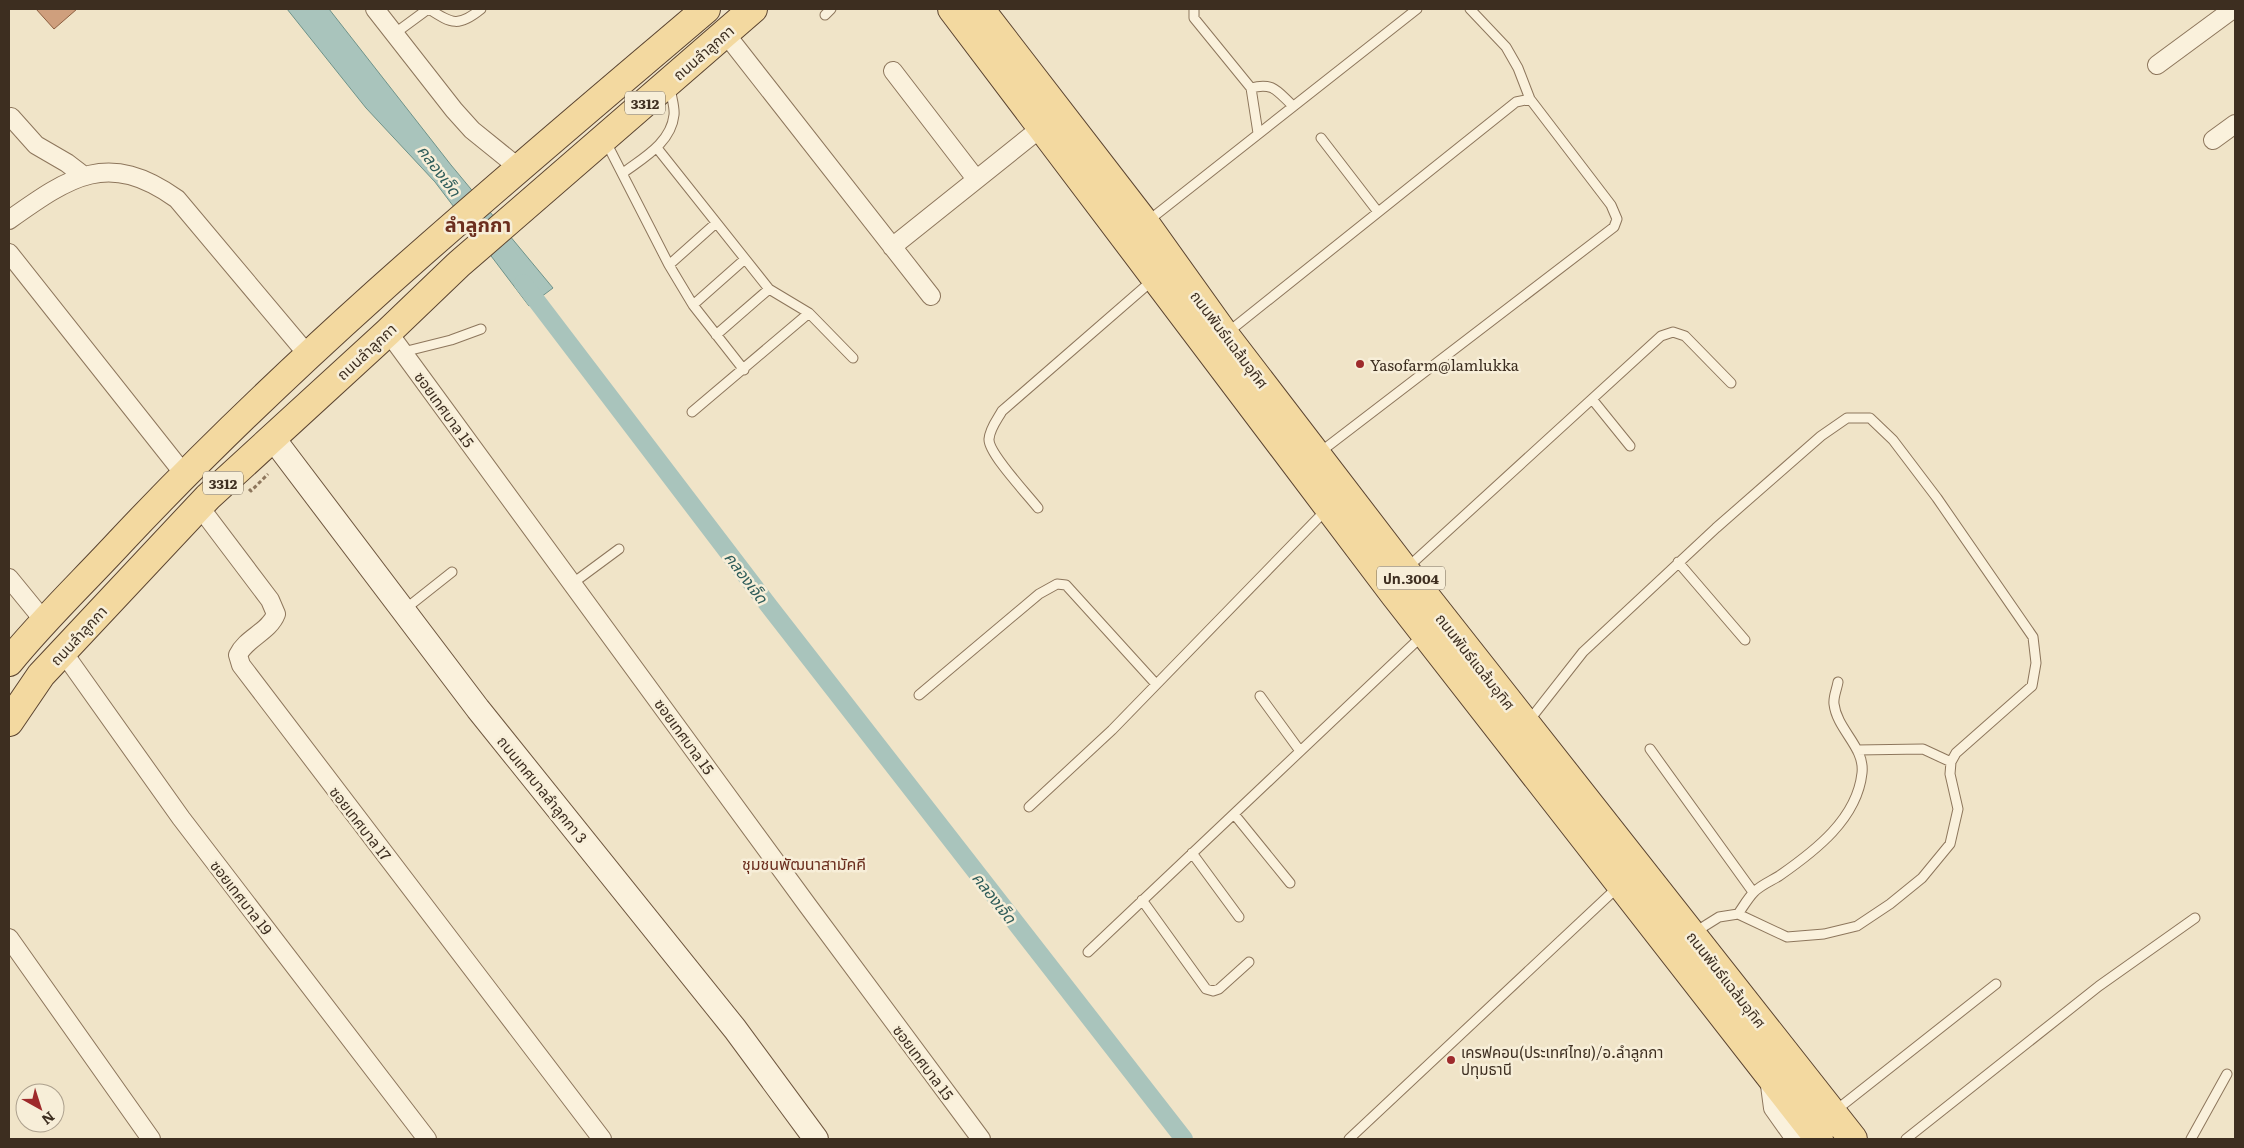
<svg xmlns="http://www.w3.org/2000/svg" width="2244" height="1148" font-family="Literata,'Noto Sans Thai',serif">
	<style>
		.water { fill: #a9c4bc; stroke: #6f938a }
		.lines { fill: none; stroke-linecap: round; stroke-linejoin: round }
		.canal { stroke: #a9c4bc; stroke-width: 18 }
		.building { fill: #cf9f7d; stroke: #8d5f41 }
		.lane-casing { stroke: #8d765c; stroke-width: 11 }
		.street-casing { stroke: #8d765c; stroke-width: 20 }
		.secondary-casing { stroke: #6f573f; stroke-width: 26 }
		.primary-casing { stroke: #5b4430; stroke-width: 30 }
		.path { stroke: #8d765c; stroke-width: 3; stroke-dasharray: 4 2.5; stroke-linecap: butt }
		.lane { stroke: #faf1dc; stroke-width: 9 }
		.street { stroke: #faf1dc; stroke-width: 18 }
		.secondary { stroke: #faf1dc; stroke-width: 24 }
		.primary { stroke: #f3d9a0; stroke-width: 28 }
		.poi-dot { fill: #9e2a2b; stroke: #f7eed8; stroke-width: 2 }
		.labels { text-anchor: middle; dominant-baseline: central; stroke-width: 5; stroke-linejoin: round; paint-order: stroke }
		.shield { fill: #f7eed8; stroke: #756857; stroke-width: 1 }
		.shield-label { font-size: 14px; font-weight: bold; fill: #3d2e20 }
		.street-label { font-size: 15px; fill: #3d2e20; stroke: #f7eed8 }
		.poi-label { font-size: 15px; fill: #3d2e20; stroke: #f7eed8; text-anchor: start }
		.water-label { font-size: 16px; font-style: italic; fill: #2f5d5a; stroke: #f7eed8 }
		.neighbourhood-label { font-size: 16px; fill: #6b2e1e; stroke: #f7eed8 }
		.district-label { font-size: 20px; font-weight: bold; fill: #6b2e1e; stroke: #f7eed8 }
	</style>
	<rect width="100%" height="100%" fill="#f0e4c8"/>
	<path class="water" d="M287,9h42l122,156 102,123 -24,18 -94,-124 -69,-74z"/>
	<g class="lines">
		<path class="canal" d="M523,283l246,323 415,533"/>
	</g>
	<path class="building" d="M36,9h41l-23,20z"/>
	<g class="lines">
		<g class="lane-casing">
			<path id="lane" d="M429,9c23,15 30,18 52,0
				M1194,9v9l57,70 7,45
				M825,15l6,-6
				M394,34l34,-25
				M1251,88c22,-6 26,3 41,17
				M1321,138l57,74
				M606,142l63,123 24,40 51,65
				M657,148l112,141 40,24 44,45
				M623,173c20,-15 48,-30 51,-58 1,-8 -3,-19 -4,-28
				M1148,221l269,-212
				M669,265l47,-42
				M693,305l52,-46
				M1227,333l289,-231 14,-3
				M716,335l53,-46
				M403,352l48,-12 30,-11
				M1592,399l38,47
				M692,412l117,-99
				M1319,453l295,-226 3,-8 -6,-14 -81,-106 -12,-31 -12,-21 -36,-38
				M1038,508c-10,-13 -50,-55 -49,-69 1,-11 8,-19 13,-28l152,-132
				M1678,562l67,78
				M1407,568l254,-232 12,-4 12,4 46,47
				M573,583l46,-34
				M404,610l48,-38
				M919,695l120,-101 18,-10 9,1 89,98
				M1260,696l40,55
				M1528,722l55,-70 133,-124 105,-92 26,-18h23l23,22 44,58 96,139 3,26 -4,23 -76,67 -5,9 -1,12 8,35 -8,35 -28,34 -32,26 -33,22 -33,8 -37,3 -49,-23 -19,3 -24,15
				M1650,749l103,143
				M1857,750l66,-1 28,13
				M1029,807l83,-77 214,-220
				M1234,814l56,69
				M1192,853l47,64
				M1142,900l64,89 7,2 6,-2 30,-27
				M1738,914c5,-7 10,-16 16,-22 7,-7 17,-11 25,-16 36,-25 78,-57 83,-103 3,-26 -25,-43 -28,-69 -1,-7 3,-15 4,-22
				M1088,952l334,-316
				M1835,1111l161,-127
				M1349,1139l270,-253
				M1906,1139l193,-153 96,-68
				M2191,1139l36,-65"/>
		</g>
		<g class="street-casing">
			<path id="street" d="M375,9l79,101 18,20 47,38
				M725,33l206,263
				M2157,65l76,-56
				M893,71l83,108
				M11,117l25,28 31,18 17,13
				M2213,140l22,-16
				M9,220c62,-44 99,-70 168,-21l131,156
				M892,247l150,-120
				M9,253l175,221
				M388,332l420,574 173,233
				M199,506l71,94 6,14c-7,18 -30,24 -38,41l3,10 361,474
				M9,578l36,44
				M63,652l118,166 246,321
				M9,938l142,201
				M1769,1078l4,30 22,31"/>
		</g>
		<g class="secondary-casing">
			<path id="secondary" d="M272,437l206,272 257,320 81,110"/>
		</g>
		<g class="primary-casing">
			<path id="primary" d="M952,9l442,585 425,545
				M980,9l165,214 80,112 180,235 448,569
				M9,662c34,-42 74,-80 111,-120 181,-193 385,-362 586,-533
				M9,722l32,-47 167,-178 180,-165 71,-68 294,-255"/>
		</g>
		<path class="path" d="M249,489l2,2 17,-17"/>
		<use href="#lane" class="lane"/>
		<use href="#street" class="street"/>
		<use href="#secondary" class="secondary"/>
		<use href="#primary" class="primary"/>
	</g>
	<g class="poi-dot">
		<circle cx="1360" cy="364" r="5"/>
		<circle cx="1451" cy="1060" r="5"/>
	</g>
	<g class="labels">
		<g class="shield">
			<rect x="625" y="91.5" width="40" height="23" rx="4"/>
			<rect x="203" y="471.5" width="40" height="23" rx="4"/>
			<rect x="1377" y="566.5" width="68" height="23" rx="4"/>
		</g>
		<g class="shield-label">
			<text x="645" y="103">3312</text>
			<text x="223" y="483">3312</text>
			<text x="1411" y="578">ปท.3004</text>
		</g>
		<g class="street-label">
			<text transform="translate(703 52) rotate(-41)">ถนนลำลูกกา</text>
			<text transform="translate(1230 339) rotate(53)">ถนนพันธ์แฉล้มอุทิศ</text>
			<text transform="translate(366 351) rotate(-43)">ถนนลำลูกกา</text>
			<text transform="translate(445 409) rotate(54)">ซอยเทศบาล 15</text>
			<text transform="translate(78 635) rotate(-47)">ถนนลำลูกกา</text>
			<text transform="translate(1476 661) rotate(52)">ถนนพันธ์แฉล้มอุทิศ</text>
			<text transform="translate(685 736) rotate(54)">ซอยเทศบาล 15</text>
			<text transform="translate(543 789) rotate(51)">ถนนเทศบาลลำลูกกา 3</text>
			<text transform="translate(361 823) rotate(52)">ซอยเทศบาล 17</text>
			<text transform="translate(242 897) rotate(52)">ซอยเทศบาล 19</text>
			<text transform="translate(1727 979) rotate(52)">ถนนพันธ์แฉล้มอุทิศ</text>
			<text transform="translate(924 1062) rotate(53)">ซอยเทศบาล 15</text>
		</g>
		<g class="poi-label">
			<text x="1370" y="364">Yasofarm@lamlukka</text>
			<text x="1461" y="1051">เครฟคอน(ประเทศไทย)/อ.ลำลูกกา<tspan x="1461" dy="17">ปทุมธานี</tspan></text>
		</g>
		<g class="water-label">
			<text transform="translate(440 170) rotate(53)">คลองเจ็ด</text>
			<text transform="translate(747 577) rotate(53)">คลองเจ็ด</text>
			<text transform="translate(995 897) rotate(52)">คลองเจ็ด</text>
		</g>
		<g class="neighbourhood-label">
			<text x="804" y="863">ชุมชนพัฒนาสามัคคี</text>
		</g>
		<g class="district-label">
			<text x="478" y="223">ลำลูกกา</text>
		</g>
	</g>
	<rect width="2244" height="1148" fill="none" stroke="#3d2e20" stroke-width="20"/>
	<g transform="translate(40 1108) rotate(141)"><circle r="24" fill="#f7eed8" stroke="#ada18e"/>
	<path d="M0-4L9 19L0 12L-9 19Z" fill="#9e2a2b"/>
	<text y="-8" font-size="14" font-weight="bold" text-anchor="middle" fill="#3d2e20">N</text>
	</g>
</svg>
